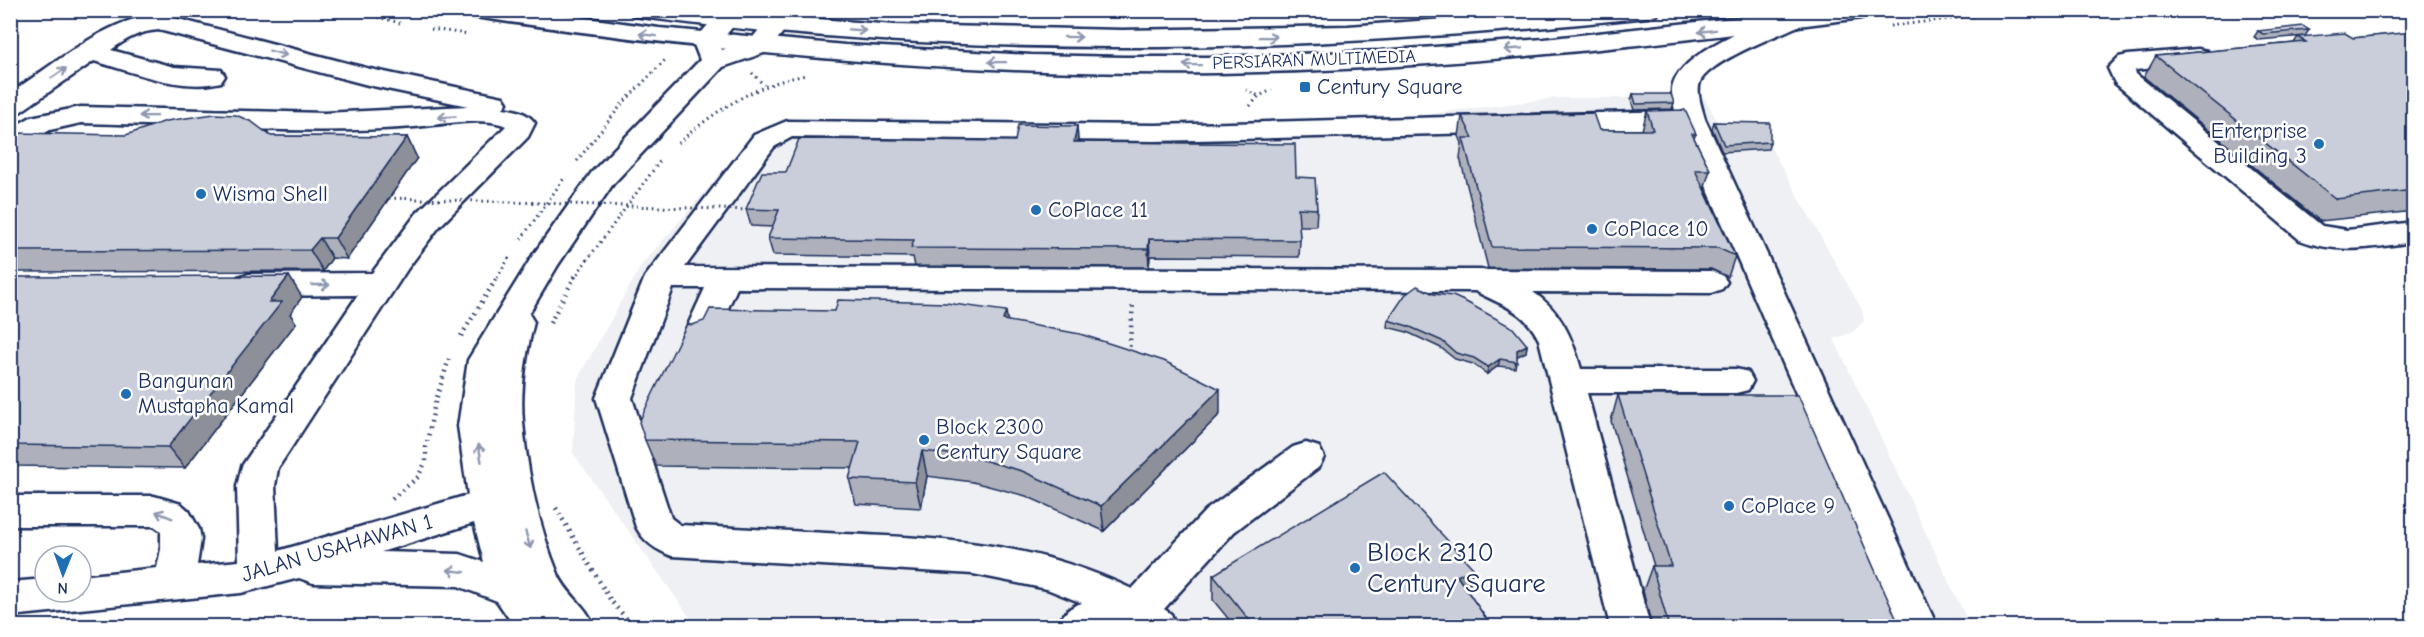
<svg xmlns="http://www.w3.org/2000/svg" width="2424" height="637" font-family="'Comic Neue',sans-serif">
	<style>
		.built { fill: #eff0f4 }
		.lines { fill: none; stroke-linecap: round; stroke-linejoin: round }
		.minor-casing { stroke: #1b2f5e; stroke-width: 5 }
		.major-casing { stroke: #1b2f5e; stroke-width: 5 }
		.path-far1 { stroke: #1b2f5e; stroke-width: 3; stroke-dasharray: 1.5 4; stroke-linecap: butt }
		.path { stroke: #1b2f5e; stroke-width: 4.5; stroke-dasharray: 1.5 5; stroke-linecap: butt }
		.minor { fill: #fff; fill-rule: evenodd }
		.major { fill: #fff; fill-rule: evenodd }
		.path-bridge { stroke: #1b2f5e; stroke-width: 3; stroke-dasharray: 1.5 4; stroke-linecap: butt }
		.wall { fill: #aeb1bb; stroke: #1b2f5e; stroke-width: 1.5 }
		.shaded-wall { fill: #8d9099; stroke: #1b2f5e; stroke-width: 1.5 }
		.building { fill: #caceda; stroke: #1b2f5e; stroke-width: 1.5 }
		.oneway { stroke: #8d97ae }
		.poi-dot { fill: #1f6fb2; stroke: #fff; stroke-width: 2 }
		.labels { text-anchor: middle; dominant-baseline: central; stroke-width: 5; stroke-linejoin: round; paint-order: stroke }
		.far-street-label { font-size: 18px; fill: #1b2f5e; stroke: #fff }
		.poi-label { font-size: 22px; fill: #1b2f5e; stroke: #fff; text-anchor: start }
		.street-label { font-size: 22px; fill: #1b2f5e; stroke: #fff }
		.near-poi-label { font-size: 27px; fill: #1b2f5e; stroke: #fff; text-anchor: start }
	</style>
	<rect width="100%" height="100%" fill="#fff"/>
	<filter id="ink" filterUnits="userSpaceOnUse"><feTurbulence type="fractalNoise" baseFrequency=".0167" numOctaves="2"/><feDisplacementMap in="SourceGraphic" scale="12" xChannelSelector="R" yChannelSelector="G"/><feConvolveMatrix kernelMatrix="1 2 1 2 8 2 1 2 1" color-interpolation-filters="sRGB"/></filter>
	<g filter="url(#ink)">
		<path class="built" d="M1557,98h148l12,23 40,2 105,187 2,11 -11,11 -19,7 136,287h-1274l-123,-173 4,-73 64,-114 116,-135 28,-11 171,-1 187,5 164,-1 89,-5z"/>
		<g class="lines">
			<g class="minor-casing">
				<path id="minor" d="M721,10h26l-28,33 3,7 27,-8 26,-32h26l-34,42 -44,15 -110,117 -55,81 -29,49 5,8c-8,32 -14,67 -11,100 4,51 16,105 35,152 8,20 29,32 36,52h-80l-17,-25 -39,-15 -145,-3 -14,-5 -58,15 -231,23v-34l35,-3v13h36v-16l76,-8 4,-19v-18l-7,-5h-144v-30h144l27,8 8,7 10,18 2,10 -4,26 42,-4 -2,-75 5,-20 116,-171 -109,1 -11,-3 -5,-8 5,-8 11,-3 123,-1 45,-60 89,-87c-22,-10 -67,-1 -91,1 -111,9 -223,-2 -334,-4l-31,7 -30,17 -10,2v-20l21,-12 50,-10 243,6 144,-7 -100,-21 -209,-55c-19,1 -33,9 -48,20l63,17 47,3 4,6 -4,6c-41,10 -87,-10 -127,-21l-74,51 -10,2v-21c44,-28 97,-75 149,-79l211,55 133,28 4,6 -4,5c13,2 24,4 32,15l-7,14 -89,90 -31,41 -130,200 -3,18 3,65 190,-56 -10,-69 10,-66 65,-105 59,-83 108,-112 -7,-18zM474,523l10,39 -24,-8 -79,-2z
					M1789,13l9,3 4,5 -4,5c-21,10 -89,35 -98,56 -4,11 2,26 5,37l232,507h-40l-216,-498 -526,13 -363,-4 -18,10 -89,120 1026,4 11,4 5,7 -5,7 -11,4 -178,-1c28,19 39,45 48,77h155l12,3 5,9 -5,9 -12,3h-149l63,233h-40l-71,-286c-15,-31 -36,-34 -64,-49l-738,-3 -25,56 -12,4 -12,-4 -5,-8 22,-48h-32l-41,110 39,120 9,7c55,3 109,6 164,9 106,5 189,8 288,55l74,-79 87,-63 13,-4 13,4 5,10 -5,10 -85,65 -70,77 7,5 5,12h-118c5,-13 11,-19 24,-23l-35,-14 -74,-15 -301,-18c-16,-6 -28,-14 -36,-29l-40,-129 49,-121 109,-142 33,-14 368,4 520,-14c-1,-8 -5,-19 -2,-27 11,-32 85,-63 116,-71z
					M2198,49l9,2 4,6 -4,6 -72,7 1,4 186,152 25,4 67,-8v20c-39,5 -76,13 -114,-2l-185,-157 -7,-15 11,-11 9,-2z"/>
			</g>
			<g class="major-casing">
				<path id="major" d="M463,10h66l130,18 186,17 186,10 93,2h93l163,-6 164,-12 262,-29h75l-3,5 -9,2c-216,28 -433,53 -651,56 -249,3 -497,-19 -743,-56l-9,-2z
					M629,10h76l189,15 228,5 226,-4 224,-16h88l-3,5 -9,2c-331,36 -676,44 -1007,0l-9,-2z"/>
			</g>
			<path class="path-far1" d="M351,10l49,13
				M1890,26l127,-15
				M431,29l35,5
				M752,73l12,12
				M1246,90l13,6
				M1250,106l9,-10 13,-6
				M678,143c38,-33 79,-60 129,-68
				M577,161l45,-57 44,-45
				M521,239l44,-62
				M497,278l13,-22
				M574,278l86,-117"/>
			<path class="path" d="M550,323l25,-47
				M461,336l37,-60
				M1129,353l4,-49
				M392,499l26,-22 8,-16v-14l9,-44 14,-44
				M556,508l55,93 22,25"/>
			<use href="#minor" class="minor"/>
			<use href="#major" class="major"/>
			<path class="path-bridge" d="M389,198l361,12"/>
		</g>
		<path class="wall" d="M2309,30l-4,6 -46,4 -5,-3 4,-6z
			M2414,32v179l-94,10 -176,-144 12,-21 138,-13 4,-6 55,1z
			M1633,94l41,9 -2,6 -38,1 -3,-10z
			M1647,111l49,23 -2,4 16,32 -6,19 31,67 -7,21 -17,-8 -223,-1 -28,-110 2,-15 -3,-7 3,-20 137,14h43z
			M1714,122l56,20 -2,7 -46,3 -10,-24z
			M1077,126l1,16 239,67 -1,17h-17l1,14 -1,17 -149,-1 -1,11 -234,-1 -2,-9 -140,-2 -5,-17 5,-11 -22,-1 -5,-17 40,-37 229,-31z
			M10,135l261,1 136,1 10,21 -70,101 -15,-1 -9,13 -313,1z
			M10,277l292,20 -12,17 6,9 -111,145 -175,-2z
			M1388,320l139,25 -1,7 -9,4 -2,12 -17,-2 -11,8 -14,-10 -18,-5 -14,-11 -34,-16 -20,-5z
			M1008,321l212,93 -116,117 -78,-35 -53,-14 -46,-6 -6,32 -65,-4 -7,-25 4,-11 -197,-2 -11,-26 47,-115z
			M1618,395l282,232h-248l-9,-36 9,-25h2l-43,-145z
			M1213,575l255,17 24,35h-257l-22,-27z"/>
		<path class="shaded-wall" d="M1077,126l1,16h-4z
			M407,137l10,21 -70,101 -12,-21z
			M320,238l12,20 -9,13 -13,-21z
			M1149,239l1,17 -1,11 -1,-18z
			M289,276l13,21 -12,17 6,9 -111,145 -17,-21 101,-145z
			M1006,311l4,25 -7,-16z
			M1527,345l-1,7 -10,5 1,-7z
			M1500,359l-2,7 -11,8 1,-7z
			M1220,389v25l-116,117 -3,-25z
			M922,451l5,25 -6,32 -6,-26z
			M1473,568l-5,25 -11,-17z"/>
		<path class="building" d="M2303,26l6,4 -46,4 -5,-3z
			M2414,32v158l-78,9 -180,-143 150,-14 -8,-5 47,-4 8,5z
			M1633,94h38l3,9 -38,1z
			M1685,110l11,24h-4l18,36h-15l40,86 -17,-8 -226,-1 -29,-109h10l-11,-22 131,-3 6,17h54l-6,-19z
			M214,114l22,1 16,7 19,14 136,1 -72,101h-15l-10,12 -300,1v-116l3,-2 113,2 40,-14z
			M1714,122l56,1v19l-46,3z
			M1018,125l59,1 -3,16 221,2 1,33 19,1 2,31 -19,-1 2,32 -151,-1 -1,10 -237,-1 3,-8 -146,-2 11,-28 -33,-1 16,-37h24l13,-33 216,2z
			M289,276l-20,26h13l-114,145 -158,-2v-168z
			M1417,286l17,8 19,2 15,7 45,25 14,17 -10,5v12l-17,-3 -12,8 -14,-9 -18,-5 -14,-12 -34,-15 -20,-6 17,-25z
			M838,300l108,3 60,8 -3,9 77,14 84,27 56,28 -119,117 -79,-35 -54,-15 -46,-5 -7,31 -66,-3 11,-37 -215,-2 -6,-18 48,-98 5,1 12,-4 6,-12 125,2z
			M1618,395h180l102,232h-231l-17,-61h19z
			M1384,472l89,96 -16,8 35,51h-237l-42,-52z"/>
		<defs><path id="oneway-shaft" d="M-6 0H5M1.5-3L5.5 0L1.5 3" fill="none" stroke-width="1.6" stroke-linecap="round" stroke-linejoin="round" transform="scale(1.5)"/></defs>
		<g class="oneway">
			<use href="#oneway-shaft" transform="translate(857 30) rotate(4)"/>
			<use href="#oneway-shaft" transform="translate(1707 31) rotate(173)"/>
			<use href="#oneway-shaft" transform="translate(648 35) rotate(-173)"/>
			<use href="#oneway-shaft" transform="translate(1073 37) rotate(1)"/>
			<use href="#oneway-shaft" transform="translate(1268 37) rotate(-1)"/>
			<use href="#oneway-shaft" transform="translate(1513 49) rotate(176)"/>
			<use href="#oneway-shaft" transform="translate(278 53) rotate(15)"/>
			<use href="#oneway-shaft" transform="translate(997 62) rotate(-179)"/>
			<use href="#oneway-shaft" transform="translate(1192 65) rotate(-179)"/>
			<use href="#oneway-shaft" transform="translate(59 73) rotate(-34)"/>
			<use href="#oneway-shaft" transform="translate(148 116) rotate(-179)"/>
			<use href="#oneway-shaft" transform="translate(447 117) rotate(177)"/>
			<use href="#oneway-shaft" transform="translate(321 285)"/>
			<use href="#oneway-shaft" transform="translate(480 453) rotate(-99)"/>
			<use href="#oneway-shaft" transform="translate(164 515) rotate(-158)"/>
			<use href="#oneway-shaft" transform="translate(528 540) rotate(73)"/>
			<use href="#oneway-shaft" transform="translate(456 571) rotate(-173)"/>
		</g>
	</g>
	<g class="poi-dot">
		<rect x="1299" y="81" width="12" height="12" rx="3"/>
		<circle cx="2319" cy="144" r="6"/>
		<circle cx="201" cy="194" r="6"/>
		<circle cx="1036" cy="210" r="6"/>
		<circle cx="1592" cy="229" r="6"/>
		<circle cx="126" cy="394" r="6"/>
		<circle cx="924" cy="440" r="6"/>
		<circle cx="1729" cy="506" r="6"/>
		<circle cx="1355" cy="568" r="6"/>
	</g>
	<g class="labels">
		<g class="far-street-label">
			<text transform="translate(1314 60) rotate(-2)">PERSIARAN MULTIMEDIA</text>
		</g>
		<g class="poi-label">
			<text x="1317" y="87">Century Square</text>
			<text x="2307" y="131" text-anchor="end">Enterprise<tspan x="2307" dy="25">Building 3</tspan></text>
			<text x="213" y="194">Wisma Shell</text>
			<text x="1048" y="210">CoPlace 11</text>
			<text x="1604" y="229">CoPlace 10</text>
			<text x="138" y="381">Bangunan<tspan x="138" dy="25">Mustapha Kamal</tspan></text>
			<text x="936" y="427">Block 2300<tspan x="936" dy="25">Century Square</tspan></text>
			<text x="1741" y="506">CoPlace 9</text>
		</g>
		<g class="street-label">
			<text transform="translate(337 548) rotate(-16)">JALAN USAHAWAN 1</text>
		</g>
		<g class="near-poi-label">
			<text x="1367" y="552">Block 2310<tspan x="1367" dy="31">Century Square</tspan></text>
		</g>
	</g>
	<rect width="2424" height="637" fill="none" stroke="#fff" stroke-width="36"/>
	<rect x="18" y="18" width="2388" height="601" fill="none" stroke="#1b2f5e" stroke-width="2" filter="url(#ink)"/>
	<g transform="translate(63 574) rotate(181)"><circle r="28" fill="#ffffff" stroke="#a4acbf" stroke-width="1.5"/>
	<path d="M0-4.5L10 22L0 15L-10 22Z" fill="#1f6fb2"/>
	<text y="-9" font-size="16" font-weight="bold" text-anchor="middle" fill="#1b2f5e">N</text>
	</g>
</svg>
